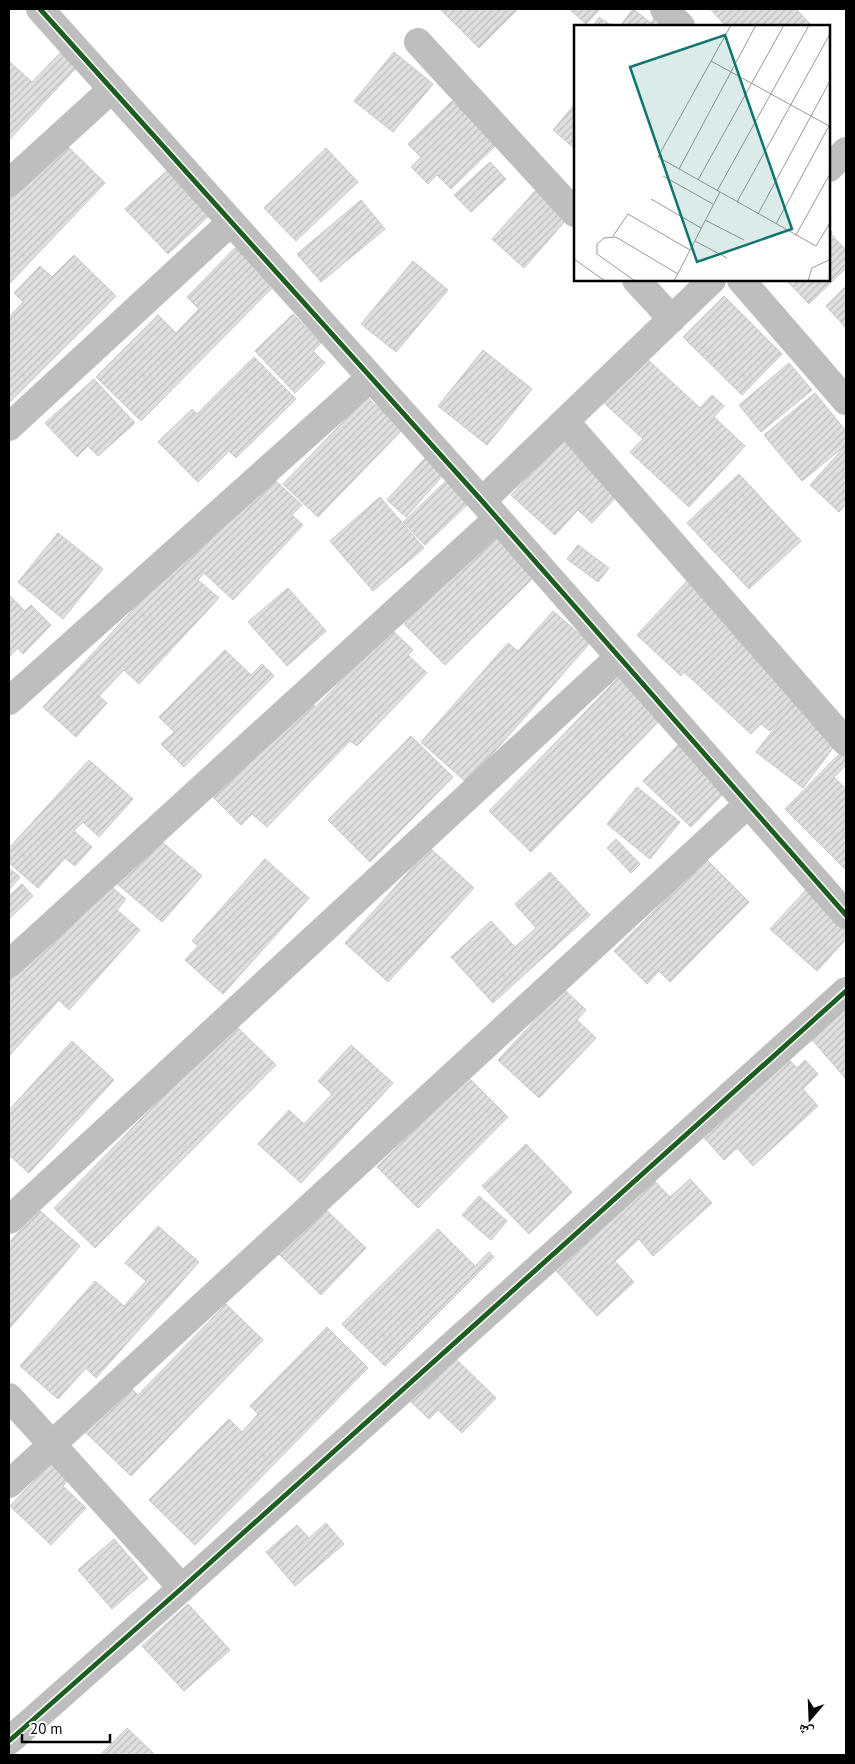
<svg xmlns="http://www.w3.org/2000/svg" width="855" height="1764" font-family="'PT Sans','Noto Naskh Arabic',sans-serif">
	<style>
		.building { fill: url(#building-hatch); stroke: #c7c7c7 }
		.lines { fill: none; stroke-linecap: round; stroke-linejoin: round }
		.minor { stroke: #bebebe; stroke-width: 28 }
		.cycleway-casing { stroke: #fff; stroke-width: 8 }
		.cycleway { stroke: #1b5e20; stroke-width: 5 }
		.inset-road { fill: none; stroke: #999; stroke-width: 1 }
		.view { fill: #0f766e; fill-opacity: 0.15; stroke: #0f766e; stroke-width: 2.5 }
		.inset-edge { fill: none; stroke: #000; stroke-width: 2.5 }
	</style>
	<defs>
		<pattern id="building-hatch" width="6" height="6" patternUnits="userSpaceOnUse" patternTransform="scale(1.25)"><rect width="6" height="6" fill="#dfdfdf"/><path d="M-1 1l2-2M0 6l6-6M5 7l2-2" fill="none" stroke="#bebebe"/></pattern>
	</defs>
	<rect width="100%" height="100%" fill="#fff"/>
	<path class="building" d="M440,9h78l-39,39z
		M569,9h31l-14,15z
		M633,9l18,14 5,-8 15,11h-51z
		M710,9h86l16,17h-86z
		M599,17l13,9h-19z
		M394,52l39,32 -40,48 -39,-31z
		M60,53l16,15 -67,72v-79l23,21z
		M452,101l44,44 -45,44 -14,-14 -9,9 -17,-17 10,-10 -13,-13z
		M575,104v45l-22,-19z
		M59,138l46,45 -96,101v-93z
		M326,148l32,34 -62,59 -32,-33z
		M490,162l16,17 -35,33 -17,-17z
		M171,167l42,45 -45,42 -43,-45z
		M535,191l32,28 -43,49 -32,-29z
		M361,200l24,29 -64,53 -24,-28z
		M829,229l3,3 -1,2 15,16v18l-37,36 -23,-24h43z
		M235,248l39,38 -133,135 -45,-44 62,-62 18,18 23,-24 -12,-12z
		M74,255l42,41 -107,107v-86l14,-15 -9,-9 26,-27 12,11z
		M413,261l35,29 -52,62 -35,-28z
		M846,286v42l-20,-22z
		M724,296l58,58 -40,41 -59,-58z
		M293,314l28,29 -8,8 12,12 -30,30 -40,-42z
		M483,350l49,39 -45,56 -49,-39z
		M254,357l42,42 -60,59 -7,-7 -31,31 -40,-40 34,-33 5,5z
		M645,357l55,51 12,-13 12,11 -10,11 31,29 -56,61 -59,-55 13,-13 -40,-37z
		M789,363l23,27 -51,42 -22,-27z
		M94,379l41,44 -37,33 -10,-10 -11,11 -32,-34z
		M815,393l31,38v14l-44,36 -38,-46z
		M367,397l35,33 -84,87 -35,-33z
		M565,438l57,53 -30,32 -14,-13 -23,25 -44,-40z
		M846,445v59l-7,8 -29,-27z
		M426,457l18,17 -38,43 -19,-17z
		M263,469l39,36 -10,10 11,10 -70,75 -29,-27 -6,7 21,18 -80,86 -15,-14 -25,26 8,7 -31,34 -33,-30z
		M739,474l62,67 -52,48 -62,-66z
		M447,480l22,23 -44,42 -22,-23z
		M380,497l44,51 -51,43 -43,-50z
		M497,532l41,41 -93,92 -41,-41z
		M58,533l45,36 -40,50 -45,-37z
		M578,545l31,23 -11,14 -31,-23z
		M687,581l112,119 -29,31 -9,-7 -10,10 -67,-62 -3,4 -44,-41z
		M288,588l38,43 -39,35 -39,-44z
		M9,595l16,16 6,-6 20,20 -28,29 -5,-6 -9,9z
		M553,611l37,32 -123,140 -46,-41 87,-99 10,8z
		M391,629l22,21 -5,5 19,18 -70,73 -7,-5 -83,86 -15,-13 -11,11 -28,-28 95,-98 8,8z
		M225,650l26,25 11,-11 12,12 -90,91 -23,-23 13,-12 -15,-15z
		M622,674l43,41 -134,137 -42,-41z
		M798,698l23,17 -8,11 23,18 -33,44 -47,-36z
		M411,736l42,41 -83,85 -42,-42z
		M679,744l48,46 -36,37 -48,-46z
		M840,753l6,6v6l-12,12 12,12v81l-61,-61z
		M89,760l44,39 -34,38 -16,-15 -9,9 18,16 -17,19 -10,-8 -27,30 -29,-25v-15z
		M637,787l43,35 -30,37 -43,-35z
		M154,835l48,41 -40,46 -47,-40z
		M616,839l24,25 -9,9 -24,-25z
		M430,848l44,40 -86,94 -43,-39z
		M265,859l44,39 -86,96 -38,-34 13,-14 -6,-5z
		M706,859l43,43 -79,80 -11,-11 -12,13 -33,-33z
		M9,868l11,9 -11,13z
		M550,872l40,43 -97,88 -42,-46 40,-36 24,26 21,-19 -21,-24z
		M100,877l26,22 -9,11 23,20 -71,80 -10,-10 -50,56v-77z
		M22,884l11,12 -24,23v-23z
		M806,890l40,36v13l-29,32 -47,-42z
		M564,989l22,21 -9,10 19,18 -57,60 -41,-38z
		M846,1001v78l-38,-44z
		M234,1024l42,41 -181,183 -41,-40z
		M72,1041l42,39 -85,93 -20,-18v-45z
		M351,1045l42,38 -92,100 -43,-39 31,-34 15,14 28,-30 -14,-13z
		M783,1053l14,15 8,-8 13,14 -15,15 15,17 -65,60 -16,-18 -13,12 -26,-29z
		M468,1077l40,40 -90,91 -41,-41z
		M526,1144l46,48 -43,42 -47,-48z
		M650,1176l20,21 20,-18 22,24 -59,53 -14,-17 -24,22 19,21 -37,34 -46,-51z
		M479,1196l28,25 -16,19 -29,-25z
		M323,1207l43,41 -45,47 -43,-42z
		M38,1209l42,37 -71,83v-86z
		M158,1226l41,36 -103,116 -10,-10 -28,31 -38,-33 75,-85 29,25 22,-25 -21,-18z
		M438,1229l37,37 14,-14 5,5 -109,109 -43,-42z
		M226,1304l37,36 -132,136 -47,-45 44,-46 10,10z
		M327,1327l41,41 -173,177 -46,-45 80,-81 13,13 16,-18 -8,-8z
		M453,1356l43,42 -34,35 -24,-23 -9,9 -20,-19z
		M51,1463l18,16 -6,7 23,22 -35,37 -41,-39z
		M326,1523l18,21 -49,42 -29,-34 31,-27 12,13z
		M114,1539l34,39 -36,31 -34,-39z
		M188,1604l42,46 -46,41 -42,-45z
		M127,1728l28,27h-55z"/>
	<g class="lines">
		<path class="minor" d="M40,9l442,492 364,414
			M664,9l17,17
			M418,42l157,171
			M829,168l17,-17
			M9,183l103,-94
			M636,280l36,39
			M741,280l105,121
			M565,421l281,321
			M9,427l222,-205
			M482,501l230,-221
			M9,701l361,-323
			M9,964l488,-445
			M9,1220l610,-563
			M9,1397l173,191
			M9,1484l739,-680
			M9,1741l173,-153 664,-597"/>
		<g class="cycleway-casing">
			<path id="cycleway" d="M40,9l442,492 364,414
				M9,1741l173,-153 664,-597"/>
		</g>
		<use href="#cycleway" class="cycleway"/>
	</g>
	<g transform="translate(574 25)">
		<rect width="256" height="256" fill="#fff"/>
		<path class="inset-road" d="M157,0l-73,132 158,89 15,-25M137,36l120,66M105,144l77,-144M89,151l50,28M124,155l86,-155M143,166l92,-166M77,174l50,29M163,177l94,-170M184,189l73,-135M131,195l39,20M202,199l54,-100M222,210l35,-63M39,211l15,-22 62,36M121,216l32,17M0,234l31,22M61,256l-38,-27v-10l7,-6 12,-1 62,37M100,256l46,-89M234,256l4,-13 19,-9"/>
		<path class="view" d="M151,10l67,194 -95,33 -67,-195z"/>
		<rect width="256" height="256" class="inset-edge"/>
	</g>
	<rect width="855" height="1764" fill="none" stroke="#000000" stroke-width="20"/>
	<g transform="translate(810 1719) rotate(199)" stroke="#ffffff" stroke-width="4" paint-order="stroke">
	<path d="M0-4L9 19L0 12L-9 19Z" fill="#000000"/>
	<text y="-8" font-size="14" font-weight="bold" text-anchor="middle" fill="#000000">ش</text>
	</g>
	<path d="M22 1734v8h88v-8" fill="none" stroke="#000000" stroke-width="2.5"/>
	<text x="30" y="1734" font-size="15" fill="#000000" stroke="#ffffff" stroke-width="4" paint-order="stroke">20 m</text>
</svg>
